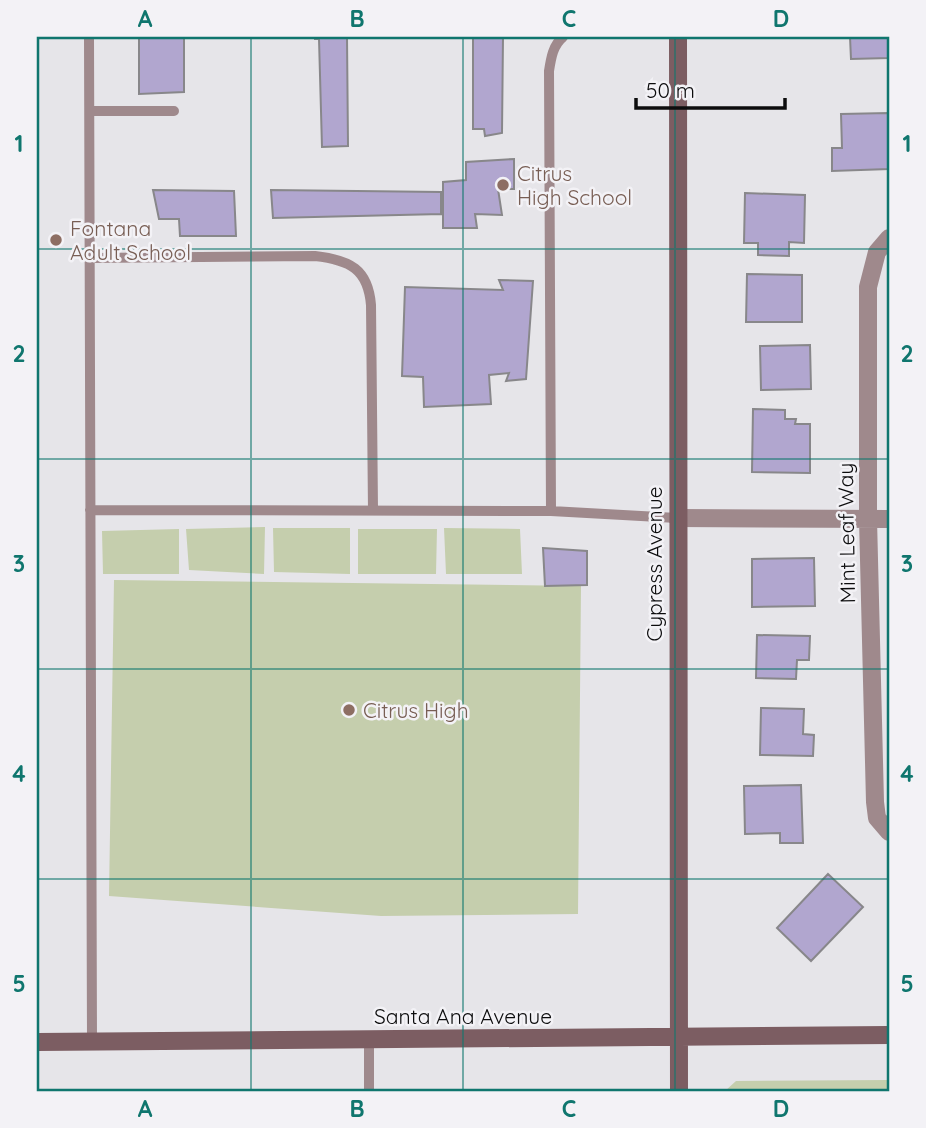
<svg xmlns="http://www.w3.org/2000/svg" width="926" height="1128" font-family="Quicksand,sans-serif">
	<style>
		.green { fill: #c5cead }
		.building { fill: #b1a6cf; stroke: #88878a; stroke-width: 2 }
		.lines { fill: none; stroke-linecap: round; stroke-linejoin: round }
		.lane { stroke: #9f898c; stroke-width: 10 }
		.street { stroke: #9f898c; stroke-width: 18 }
		.secondary { stroke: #7c5d62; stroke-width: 18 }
		.grid { fill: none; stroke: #0f766e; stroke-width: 2; stroke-opacity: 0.55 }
		.education-dot { fill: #8d6e63; stroke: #f3f2f6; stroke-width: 2.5 }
		.labels { text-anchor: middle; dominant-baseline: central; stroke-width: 5; stroke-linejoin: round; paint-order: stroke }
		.education-label { font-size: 21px; fill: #785e54; stroke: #f3f2f6; text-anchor: start }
		.street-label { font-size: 21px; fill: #0c0c0d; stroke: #f3f2f6 }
		.neatline { fill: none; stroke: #0f766e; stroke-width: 2.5 }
		.grid-label { font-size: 23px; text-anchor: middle; font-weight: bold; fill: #0f766e }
	</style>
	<rect width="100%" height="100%" fill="#e6e5e9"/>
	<path class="green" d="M265,527l-1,47 -75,-4 -3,-41z
		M273,528h77v46l-76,-2z
		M444,528l76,1 2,45h-76z
		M179,529v45h-76l-1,-43z
		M358,529h79l-1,45h-78z
		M114,580l467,6 -3,328 -197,2 -272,-20z
		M889,1080v11h-164l11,-10z"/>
	<path class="building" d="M139,37h45v55l-45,2z
		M315,37h32l1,109 -26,1 -3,-108h-4z
		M473,37h30l-1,96 -17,3 -1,-7h-11z
		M850,37h39v21l-38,1z
		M888,113l1,56 -57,2v-23h10l-1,-34z
		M514,159v30h-16l4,26 -27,-1 2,14h-34v-46l23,-2v-18z
		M153,190l81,1 2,45h-56l-1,-17h-20z
		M271,190l170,2v22l-168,4z
		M745,193l60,2 -1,48 -15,-1v14l-31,-1v-12h-14z
		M747,274l55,1v47h-56z
		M499,280l34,1 -7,98 -20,2 3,-8 -20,2 2,29 -67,3 -1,-30 -21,-1 3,-89 98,3z
		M810,345l1,44 -50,1 -1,-44z
		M753,409l32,1v9h11l-1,5h15v49l-58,-1z
		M543,548l44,3v34l-42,1z
		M814,558l1,48 -63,1v-48z
		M757,635l53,1 -1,24h-12l-1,19 -40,-1z
		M761,708l43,1 -1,25 11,1 -1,21 -53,-1z
		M801,785l2,58h-23v-10l-35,1 -1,-48z
		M828,874l35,33 -52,54 -34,-33z"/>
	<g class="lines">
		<path class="lane" d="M89,37l3,1005
			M90,111h84
			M90,258l225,-2c35,4 53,13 56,49l2,205
			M90,510l461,1 126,7
			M551,511l-2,-440c2,-13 4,-26 14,-34
			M369,1091v-51"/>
		<path class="street" d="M889,238l-12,14 -9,35v232l7,283 2,16 12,14
			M677,518l212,1"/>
		<path class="secondary" d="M678,37l1,1054
			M37,1042l852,-7"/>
	</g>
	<path class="grid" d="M251,37v1054M463,37v1054M675,37v1054M37,249h852M37,459h852M37,669h852M37,879h852"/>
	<g class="education-dot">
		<circle cx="503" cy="185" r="7"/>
		<circle cx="56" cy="240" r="7"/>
		<circle cx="349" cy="710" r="7"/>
	</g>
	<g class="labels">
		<g class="education-label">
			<text x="517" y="173">Citrus<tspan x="517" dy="24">High School</tspan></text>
			<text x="70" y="228">Fontana<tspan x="70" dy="24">Adult School</tspan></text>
			<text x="363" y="710">Citrus High</text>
		</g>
		<g class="street-label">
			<text transform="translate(846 533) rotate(-91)">Mint Leaf Way</text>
			<text transform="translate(654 564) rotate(-90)">Cypress Avenue</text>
			<text x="463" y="1016">Santa Ana Avenue</text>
		</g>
	</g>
	<rect width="926" height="1128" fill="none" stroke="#f3f2f6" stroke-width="77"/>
	<path d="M636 98v10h149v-10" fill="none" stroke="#0c0c0d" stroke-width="3.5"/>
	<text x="646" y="98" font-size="21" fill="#0c0c0d" stroke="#f3f2f6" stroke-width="5" paint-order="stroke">50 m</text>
	<rect x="38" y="38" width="850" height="1052" class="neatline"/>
	<g class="grid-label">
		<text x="145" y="27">A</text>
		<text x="357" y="27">B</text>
		<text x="569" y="27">C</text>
		<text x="781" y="27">D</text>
		<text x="19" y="152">1</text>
		<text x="907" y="152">1</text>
		<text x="19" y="362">2</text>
		<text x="907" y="362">2</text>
		<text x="19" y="572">3</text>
		<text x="907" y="572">3</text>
		<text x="19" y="782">4</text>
		<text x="907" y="782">4</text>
		<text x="19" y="992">5</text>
		<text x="907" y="992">5</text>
		<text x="145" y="1117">A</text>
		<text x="357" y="1117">B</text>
		<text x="569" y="1117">C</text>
		<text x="781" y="1117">D</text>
	</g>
</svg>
